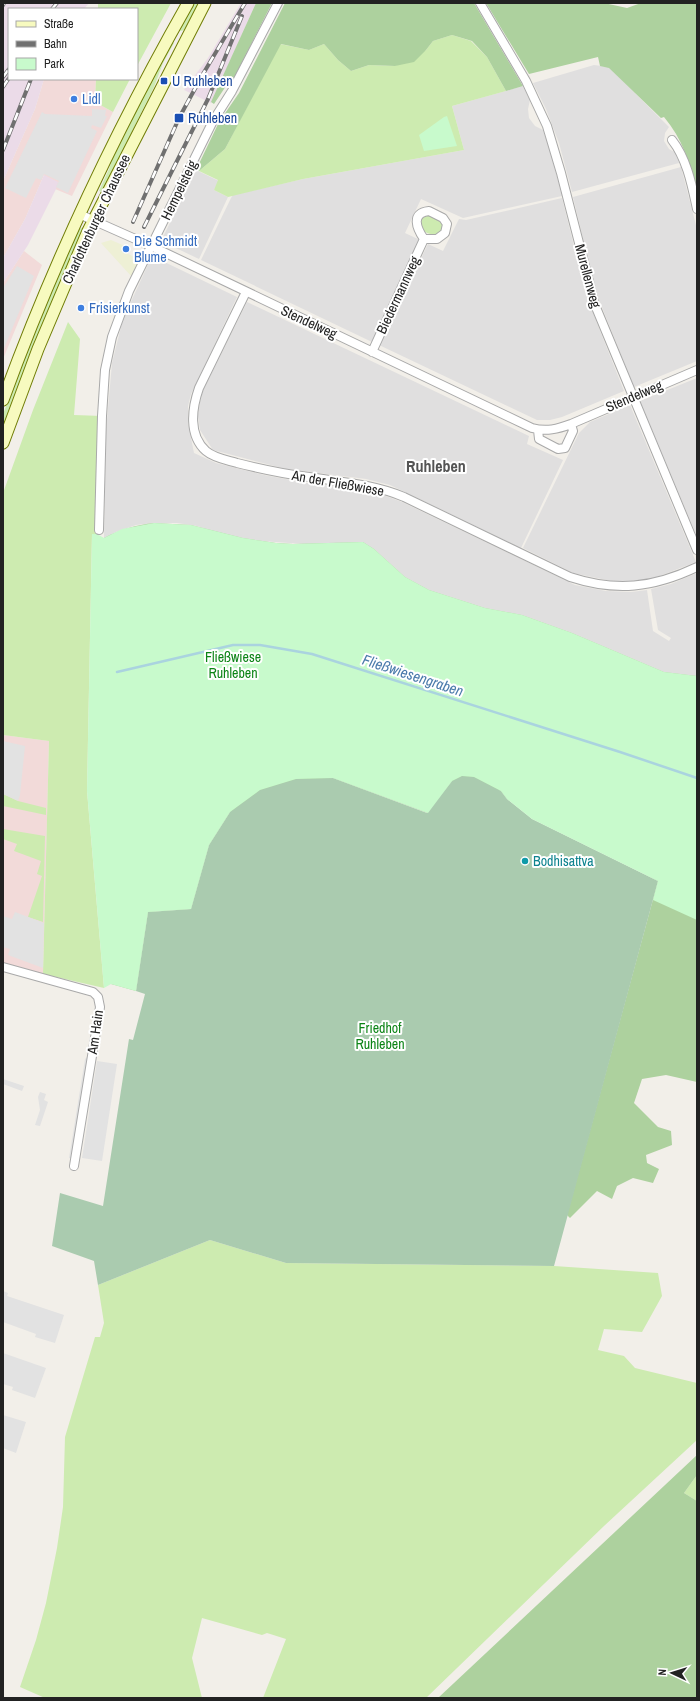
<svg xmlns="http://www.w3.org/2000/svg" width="700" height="1701" font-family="'Archivo Narrow',sans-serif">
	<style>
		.residential { fill: #e0dfdf }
		.commercial { fill: #f2dad9 }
		.industrial { fill: #ebdbe8 }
		.farmland { fill: #eef0d5 }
		.grass { fill: #cdebb0 }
		.forest { fill: #add19e }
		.cemetery { fill: #aacbaf }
		.park { fill: #c8facc }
		.parking { fill: #e2e2e2 }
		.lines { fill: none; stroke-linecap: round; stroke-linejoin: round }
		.stream { stroke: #aad3df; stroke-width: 2.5 }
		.minor-casing { stroke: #a9a9a9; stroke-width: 10 }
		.secondary-casing { stroke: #707d05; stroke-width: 13 }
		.minor { stroke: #fff; stroke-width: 8 }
		.secondary { stroke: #f7fabf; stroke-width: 11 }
		.rail-casing { stroke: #707070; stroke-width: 4 }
		.rail { stroke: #fff; stroke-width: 2.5; stroke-dasharray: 8; stroke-linecap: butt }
		.transit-dot { fill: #1a4fb4; stroke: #fff; stroke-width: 1.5 }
		.shop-dot { fill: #3f7fe0; stroke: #fff; stroke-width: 1.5 }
		.culture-dot { fill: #0f9aa8; stroke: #fff; stroke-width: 1.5 }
		.labels { text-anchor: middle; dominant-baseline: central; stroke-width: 4; stroke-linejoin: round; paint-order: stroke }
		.transit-label { font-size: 14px; fill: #164399; stroke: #fff; text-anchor: start }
		.shop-label { font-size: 14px; fill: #366cbe; stroke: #fff; text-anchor: start }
		.street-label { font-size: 14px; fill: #222; stroke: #fff }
		.park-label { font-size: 14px; fill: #0c8416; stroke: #fff }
		.culture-label { font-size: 14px; fill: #0d838f; stroke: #fff; text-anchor: start }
		.water-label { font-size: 15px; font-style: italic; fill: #4a7aab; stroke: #fff }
		.quarter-label { font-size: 16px; font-weight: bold; fill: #555; stroke: #fff }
	</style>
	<rect width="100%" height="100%" fill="#f2efe9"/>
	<path class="residential" d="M594,65l15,2 60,60 -4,6 -1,8 5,8 7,4 3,10 -107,29 -13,-49 -13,-34 -13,-26z
		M523,86l7,14 -2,9 1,9 6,8 8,4 8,24 11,42 -99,22 -42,-19 -16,34 15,7 -48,102 -171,-82 30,-62 2,-3 70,-16 161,-29 -12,-44z
		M681,167l16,62v132l-63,26 -35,-87 -9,-32 -17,-71z
		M196,170l23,11 -5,9 14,7 -29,62 -38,-18z
		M562,198l25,100 37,93 -62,26 -12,3h-13l-158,-75 49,-101 15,7 16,-32 7,1z
		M152,256l85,41 -46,97 -3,12v17l6,30 22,10 48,12 43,8 53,6 26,7 16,6 173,83 31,6 25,1 16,-2 6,41 16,10 2,-3 -13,-8 -7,-41 20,-5 26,-11v103l-33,-4 -92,-39 -50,-18 -37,-7 -56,-18 -24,-13 -31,-28 -113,-8 -40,-7 -24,-8 -20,-3h-23l-18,2 -20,7 -12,6 2,-107 6,-68 11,-44z
		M247,302l282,134 -2,8 36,16 -42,88 -131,-63 -24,-6 -80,-10 -73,-19 -13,-20 -2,-14 2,-14 3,-11z
		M697,378v159l-57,-136z
		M630,405l66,157 -39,15 -21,4h-25l-38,-8 -50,-25 56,-115 11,-11z"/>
	<path class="commercial" d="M44,79h52l-1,23 18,10 -41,84 -17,-7 -11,-14 -19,44 -22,39v-77l32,-72z
		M24,251l18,14 -39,94v-76z
		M3,735l46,6 -6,233 -40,-11z"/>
	<path class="industrial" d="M3,3h86l-5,6h-75v70h35l-9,30 -32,72z
		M241,3h15l-45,100 -27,-13 24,-32z
		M44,175l14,7 -2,7 -28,56 -25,38v-25l22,-39z"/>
	<path class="farmland" d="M111,240l14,6 -2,5 11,6 4,-6 2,1 1,8 -9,17 -31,-34z"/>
	<path class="grass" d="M98,3h73l-34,63v-57h-39z
		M193,3h6l-15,27 -3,1 -2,-1z
		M452,35l19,6 16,16 19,34 -54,15 12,44 -161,29 -75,18 -14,-7 4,-10 -19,-9 26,-22 55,-105 29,6 15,-6 14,16 13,11 18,-6 26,1 31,-16 7,-9z
		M171,41l3,2 -11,20 -9,24 -52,105 -3,-1 10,-22 7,-21z
		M96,79h34l-17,33 -18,-10z
		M430,215l13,7 1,7 -5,5c-10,2 -22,-3 -17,-16z
		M85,226l-54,128 -28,73v-13l40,-103 35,-81z
		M68,322l12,17 -6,76 28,1 -3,114 -2,4h-5l-5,257 17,197 -61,-14 6,-233 -46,-6v-242l30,-83z
		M3,794l15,7 28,7v7l-43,-9z
		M3,829l42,7 -2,86 -15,-5 14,-41 -5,-2 4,-13 -27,-10 3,-7 -14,-5z
		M210,1240l76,23 268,3 104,7 4,23 -20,36 -38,-3 -6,21 26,6 11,12 62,15v57l-93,86 -178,172h-163l23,-59 -19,-6 -5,2 -60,-17 -10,40 10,40h-157l-25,-11 16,-47 10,-37 11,-55 6,-41 2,-70 30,-100h5l4,-14 -6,-38z
		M697,1475v26l-13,-8z"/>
	<path class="forest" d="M256,3h16l-38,75 -2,-1 -18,27 -3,-2z
		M285,3h189l49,83 -17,5 -19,-34 -15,-16 -20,-6 -19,6 -7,9 -12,12 -19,4 -26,-1 -18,6 -13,-11 -14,-16 -15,6 -28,-6 -56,105 -26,22 -3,-1 23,-48 20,-29z
		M486,3h118l23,5 14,-5h56v189c-6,-27 -15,-54 -33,-75l-3,1 -52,-50 -9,-2 -2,-9 -69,17z
		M154,523l37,2 52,13 33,5 17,1 70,-2 11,7 31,28 24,13 56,18 37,7 50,18 92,39 33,4 -217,79 217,93v234l-31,-7 -24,4 -8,24 24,24 13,4 1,14 -26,10 1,8 12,6 -6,14 -20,-5 -16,8 -5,13 -15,-8 -27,27 -3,-3 91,-334 -151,-82 -6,-8 -49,-10 -24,32 -95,-35 -103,34 -21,33 -18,64 -43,3 -12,79 -25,-7 -7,-446c17,-9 32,-13 50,-15z
		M697,1455v20l-13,18 13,8v197h-259z"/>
	<path class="cemetery" d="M462,776l12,1 27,14 6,8 25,20 126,62 -104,385 -268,-3 -76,-23 -112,45 -4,-24 -42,-15 8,-53 43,13 26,-167 4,1 12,-46 -9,-3 12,-79 43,-3 18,-64 21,-33 30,-22 36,-11 37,-1 94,35 25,-32z"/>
	<path class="park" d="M447,116l10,30 -33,5 -5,-16 25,-18z
		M154,523l37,2 52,13 33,5 17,1 70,-2 11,7 31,28 24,13 56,18 37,7 50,18 92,39 33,4v244l-44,-20 5,-19 -126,-62 -25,-20 -6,-8 -27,-14 -12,-1 -10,5 -24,32 -95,-35 -37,1 -36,11 -30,22 -21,33 -18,64 -43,3 -12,79 -25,-7 -7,4 -17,-197 5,-257h5l7,4 18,-9z"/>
	<path class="parking" d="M92,109l14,1 -1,6h2l-6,12 -9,-3 -1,3 6,3 -29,62 -12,-6 3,-6 -15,-7 -3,6 -5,-2 -10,20 -21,-10 37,-76 3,2 47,2z
		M17,266l17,10 -31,75v-63z
		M3,741l22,5 -5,49 -2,6 -15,-7z
		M15,912l29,11 -1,45 -35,-13 2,-6 -7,-2v-31l9,3z
		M88,1056l-16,103 -3,-1 16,-99z
		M97,1061l20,3 -15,97 -20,-3z
		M3,1079l21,7 -2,5 -19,-7z
		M40,1092l6,2 -2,6 4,2 -8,24 -5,-1 5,-15 -2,-13z
		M3,1291l5,2 -1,3 57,19 -9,28 -20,-6 1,-3 -33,-12z
		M3,1353l43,15 -11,30 -23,-8 1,-3 -10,-3z
		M3,1415l23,7 -10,31 -13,-5z"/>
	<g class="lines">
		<path class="stream" d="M117,672l116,-27h27l52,9 308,98 77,26"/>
		<g class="minor-casing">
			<path id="minor" d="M480,3l46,78 21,45 14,47 34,132 102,245
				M672,140c15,19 20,46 25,69
				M429,211l14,7 4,6 -2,9 -8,6h-13c-7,-10 -14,-26 5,-28z
				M79,214l72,32 381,182c14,4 26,1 39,-4l126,-54
				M246,292l-47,96c-7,20 -11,47 7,63 8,7 21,9 31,12 24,6 47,11 72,14 32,5 64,7 95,20l166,80c46,15 83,11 127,-10
				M372,352l52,-113
				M538,430l1,9 19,10 7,-1 8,-17 -2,-7
				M99,530l3,-114 3,-46 7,-33 17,-46 84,-170 19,-30 46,-88
				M3,967l90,25 5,5 2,10 -26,159"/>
		</g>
		<g class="secondary-casing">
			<path id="secondary" d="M3,400c50,-137 113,-270 185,-397
				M3,443l35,-94 50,-118 117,-228"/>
		</g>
		<use href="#minor" class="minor"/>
		<use href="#secondary" class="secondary"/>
		<g class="rail-casing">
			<path id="rail" d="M3,5l1,-2
				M52,9l5,-6
				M3,77l6,-8
				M3,87l6,-9
				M3,150l28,-71
				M133,222l46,-104 24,-44 42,-71
				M144,227l64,-128 34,-83"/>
		</g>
		<use href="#rail" class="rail"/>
	</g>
	<g class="transit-dot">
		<rect x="160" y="77" width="8" height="8" rx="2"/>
		<rect x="174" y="113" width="10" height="10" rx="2"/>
	</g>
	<g class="shop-dot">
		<circle cx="74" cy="99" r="4"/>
		<circle cx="126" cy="249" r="4"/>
		<circle cx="81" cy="308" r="4"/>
	</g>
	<circle class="culture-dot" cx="525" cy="861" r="4"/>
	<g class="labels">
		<g class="transit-label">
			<text x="172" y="81">U Ruhleben</text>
			<text x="188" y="118">Ruhleben</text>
		</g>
		<g class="shop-label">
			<text x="82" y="99">Lidl</text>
			<text x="134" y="241">Die Schmidt<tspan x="134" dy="16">Blume</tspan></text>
			<text x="89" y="308">Frisierkunst</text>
		</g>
		<g class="street-label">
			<text transform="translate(179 190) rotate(-64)">Hempelsteig</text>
			<text transform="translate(96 219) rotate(-65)">Charlottenburger Chaussee</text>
			<text transform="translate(588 276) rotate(75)">Murellenweg</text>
			<text transform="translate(398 295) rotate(-65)">Biedermannweg</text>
			<text transform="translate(309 322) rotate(25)">Stendelweg</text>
			<text transform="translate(634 396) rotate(-23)">Stendelweg</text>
			<text transform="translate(338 483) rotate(10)">An der Fließwiese</text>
			<text transform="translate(95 1032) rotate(-82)">Am Hain</text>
		</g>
		<g class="park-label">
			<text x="233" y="657">Fließwiese<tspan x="233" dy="16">Ruhleben</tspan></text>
			<text x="380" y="1028">Friedhof<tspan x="380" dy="16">Ruhleben</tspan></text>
		</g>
		<g class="culture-label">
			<text x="533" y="861">Bodhisattva</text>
		</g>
		<g class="water-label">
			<text transform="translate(413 675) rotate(18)">Fließwiesengraben</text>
		</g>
		<g class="quarter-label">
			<text x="436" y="466">Ruhleben</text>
		</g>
	</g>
	<rect width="700" height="1701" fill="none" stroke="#222222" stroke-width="8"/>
	<rect x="8" y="8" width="130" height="72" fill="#ffffff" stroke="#a7a7a7"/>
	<rect x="16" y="21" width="20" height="6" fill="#f7fabf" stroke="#a7a7a7"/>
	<text x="44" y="28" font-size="12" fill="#222222">Straße</text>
	<rect x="16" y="41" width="20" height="6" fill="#707070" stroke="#a7a7a7"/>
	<text x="44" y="48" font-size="12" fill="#222222">Bahn</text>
	<rect x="16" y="58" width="20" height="12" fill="#c8facc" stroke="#a7a7a7"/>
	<text x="44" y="68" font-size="12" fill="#222222">Park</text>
	<g transform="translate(672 1673) rotate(274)" stroke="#ffffff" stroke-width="3" paint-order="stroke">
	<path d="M0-3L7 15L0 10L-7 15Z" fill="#222222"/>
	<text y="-6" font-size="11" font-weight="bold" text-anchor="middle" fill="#222222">N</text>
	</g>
</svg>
